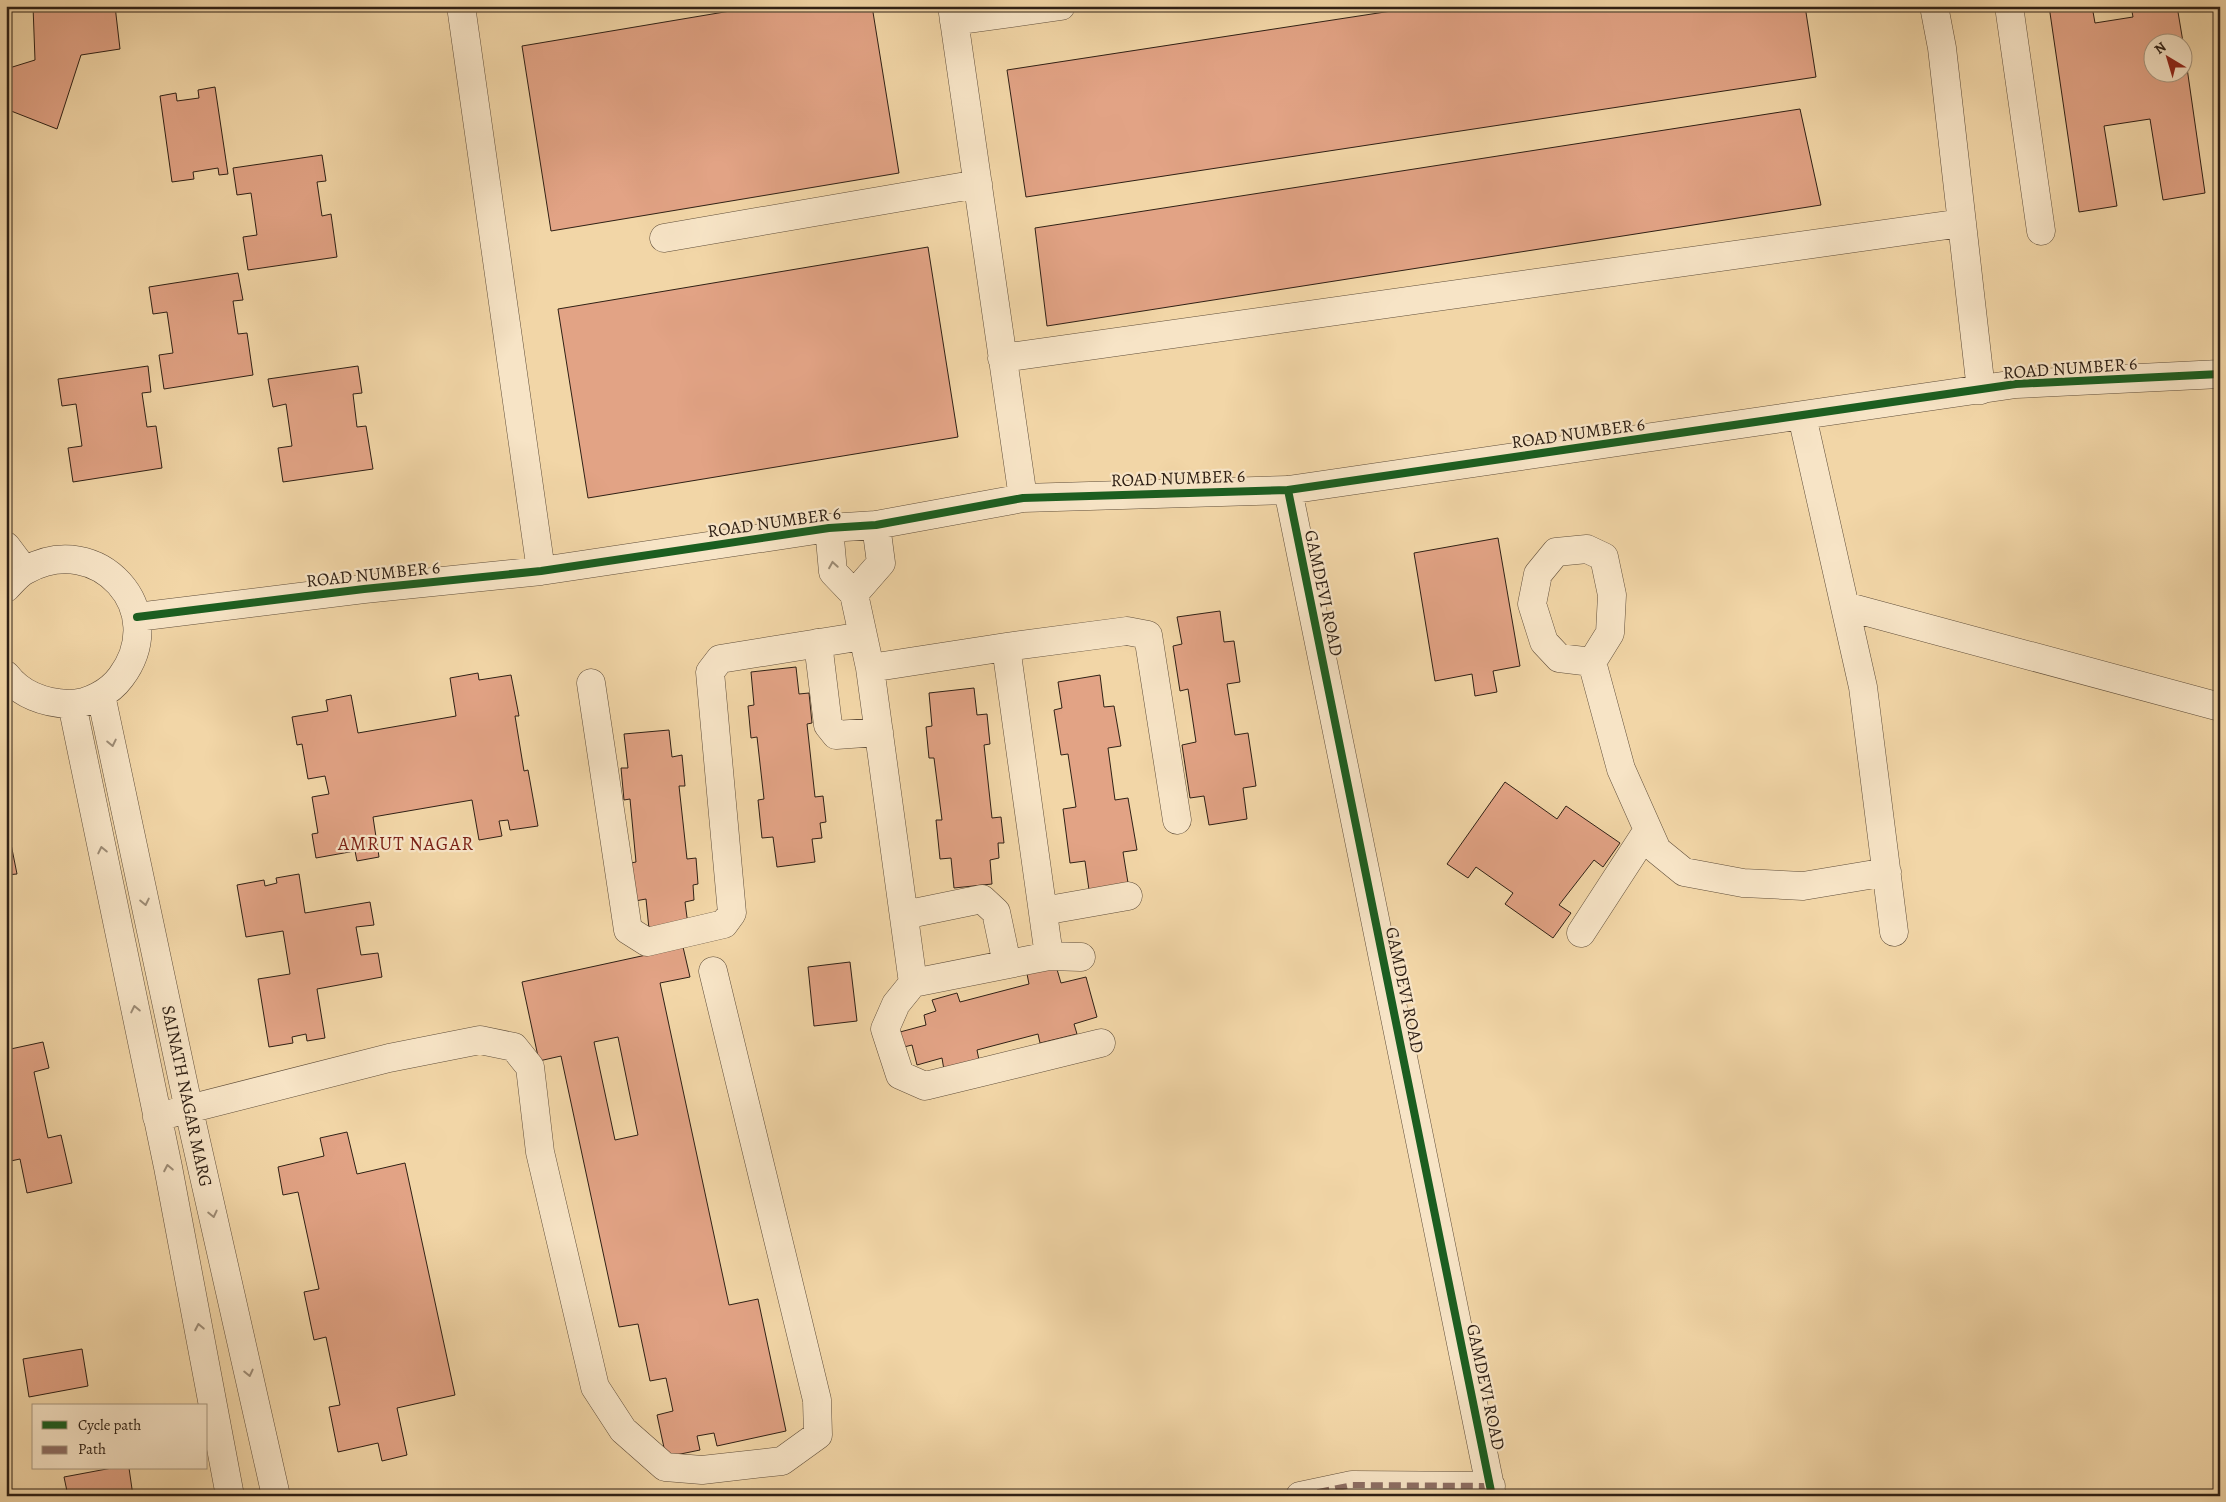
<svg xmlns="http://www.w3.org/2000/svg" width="2226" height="1502" font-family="Alegreya,serif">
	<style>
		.building { fill: #e2a385; stroke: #2f2015; fill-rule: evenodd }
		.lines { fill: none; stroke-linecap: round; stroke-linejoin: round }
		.minor-casing { stroke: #604e3a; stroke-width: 29 }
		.minor { stroke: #f7e4c6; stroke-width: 28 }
		.quiet { stroke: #8d6e63; stroke-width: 6; stroke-dasharray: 12 6; stroke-linecap: butt }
		.cycleway-casing { stroke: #f7e4c6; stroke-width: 11 }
		.cycleway { stroke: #1b5e20; stroke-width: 8 }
		.oneway { stroke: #9d8c76 }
		.labels { text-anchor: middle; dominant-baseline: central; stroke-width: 4.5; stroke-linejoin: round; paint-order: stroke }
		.street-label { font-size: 18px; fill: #2f2015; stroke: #f7e4c6 }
		.neighbourhood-label { font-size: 19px; letter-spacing: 1px; fill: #7a1f14; stroke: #f7e4c6 }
	</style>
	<rect width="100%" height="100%" fill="#f2d6a7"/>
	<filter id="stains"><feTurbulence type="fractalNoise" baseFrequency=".004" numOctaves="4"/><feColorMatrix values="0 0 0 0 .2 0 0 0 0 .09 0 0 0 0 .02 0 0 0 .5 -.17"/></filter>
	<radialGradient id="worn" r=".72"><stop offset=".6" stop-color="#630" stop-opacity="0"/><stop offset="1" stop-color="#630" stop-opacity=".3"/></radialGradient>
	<path class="building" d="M33,6h82l5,43 -39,6 -24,74 -51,-20v-40l29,-9z
		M760,6h112l27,167 -348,58 -29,-185z
		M1424,6h381l11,71 -790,120 -19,-127z
		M2049,6h43l3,17 38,-6 -2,-11h46l6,36h-29v30h30v-25l21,146 -42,7 -13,-81 -46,7 13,80 -38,6z
		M215,87l13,87 -9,1 -1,-7 -25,4 1,7 -22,3 -12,-86 16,-3 1,8 22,-3 -1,-8z
		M1800,109l21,96 -774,121 -12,-98z
		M322,155l4,26 -9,1 5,34 9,-2 6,43 -89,13 -5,-33 14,-2 -6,-42 -14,2 -4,-27z
		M928,247l30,190 -370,61 -30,-189z
		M238,273l5,27 -10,1 5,33 9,-1 6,42 -89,14 -5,-34 14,-2 -6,-41 -14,2 -4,-27z
		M148,366l3,26 -9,1 5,34 9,-1 6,42 -89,14 -5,-34 14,-2 -6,-42 -14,2 -4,-27z
		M358,366l4,27 -9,1 4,33 9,-1 7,43 -90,13 -5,-34 14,-2 -6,-42 -13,3 -5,-28z
		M1498,538l22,128 -27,5 4,21 -22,4 -3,-22 -37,7 -21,-128z
		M1220,611l4,31 10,-1 6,41 -13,2 8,51 13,-2 8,53 -13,2 4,31 -38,6 -5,-29 -14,2 -8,-53 14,-3 -8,-53 -8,2 -7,-45 9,-2 -5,-27z
		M796,667l3,27 10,-1 3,30 -5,1 8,73 8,-1 3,26 -6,1 2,15 -10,1 3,23 -38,5 -4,-30 -11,1 -4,-38 6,-1 -7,-62 -6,1 -3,-32 6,-1 -3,-33z
		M478,673l1,7 32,-5 8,41h-4l9,55 4,-1 10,56 -28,4 -2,-10 -9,1 3,15 -23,4 -7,-40 -99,17 6,40 -22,4 -2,-10 -39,7 -4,-24 6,-1 -6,-36 17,-3 -4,-18 -17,3 -6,-35 -5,1 -5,-28 36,-6 -2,-11 25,-5 7,38 98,-17 -6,-38z
		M1100,675l4,32 10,-1 7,40 -13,2 7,52 13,-2 9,52 -14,2 5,31 -39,7 -4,-29 -15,2 -7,-54 13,-2 -8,-53 -7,1 -7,-45 8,-2 -4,-26z
		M974,688l3,27 10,-1 3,30 -6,1 8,73 9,-1 3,26h-6l1,15 -9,2 2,24 -38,4 -3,-30 -11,1 -4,-39h6l-8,-62h-5l-3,-31 6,-1 -3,-33z
		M669,730l3,27 10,-2 3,31h-6l8,73 9,-1 2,26 -5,1 1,15 -9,2 3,23 -39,4 -3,-30 -11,2 -4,-38 5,-1 -6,-63 -6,1 -3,-32h7l-4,-34z
		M1505,782l52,37 9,-13 54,37 -17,24 -9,-7 -35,45 12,8 -18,25 -48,-34 8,-11 -37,-26 -8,11 -21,-14z
		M6,819l11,55 -11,1z
		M299,874l6,39 65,-11 4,23 -18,2 5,28 17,-2 4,24 -65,12 8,49 -18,3 -1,-7 -14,3 1,6 -24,4 -11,-68 32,-5 -7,-43 -37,6 -9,-52 27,-5 1,6 12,-3 -1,-5z
		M683,947l7,30 -30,6 69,322 29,-6 28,132 -69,15 -3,-13 -17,3 3,14 -34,7 -9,-42 16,-4 -7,-33 -16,3 -12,-57 -19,3 -58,-271 -22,5 -17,-79zM618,1037l20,98 -23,5 -21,-98z
		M850,962l7,59 -43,5 -6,-59z
		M1056,966l5,17 25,-6 11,40 -23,7 3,10 -37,9 -2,-9 -61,16 2,10 -35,10 -2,-12 -25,7 -5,-20 -8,2 -4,-15 26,-7 -2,-10 12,-4 -4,-11 25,-7 3,9 69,-18 -2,-10z
		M43,1042l6,26 -15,4 14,66 13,-3 11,48 -45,10 -7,-34 -14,3v-112z
		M347,1132l10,42 48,-11 50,232 -58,13 10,47 -25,6 -4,-18 -40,9 -9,-45 11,-2 -14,-68 -12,3 -10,-48 15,-3 -21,-97 -15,3 -5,-28 46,-11 -4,-18z
		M82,1349l6,37 -59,11 -6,-38z
		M112,1468h17l4,28h-65l-4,-19z"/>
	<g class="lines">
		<g class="minor-casing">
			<path id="minor" d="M461,6l80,565
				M952,6l71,492
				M1934,6l8,42 39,342
				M2009,6l32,225
				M954,21l107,-15
				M664,238l314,-54
				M1002,358l960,-135
				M1802,416l61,271 31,245
				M1288,490l204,1006
				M829,528l4,44 21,22 16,74 43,315 -17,21 -11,25 15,46 25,11 176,-43
				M6,546l18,24
				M6,588c6,-6 12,-14 20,-18 72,-40 145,40 95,107 -11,15 -32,27 -52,27 -24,-1 -48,-9 -63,-29
				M854,594l27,-31 -5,-38
				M1845,606l375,101
				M137,617l227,-28 177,-18 288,-43 47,-3 147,-27 265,-8 728,-106 204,-10
				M818,643l10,82 8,10 43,-3
				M1006,647l43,309
				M1592,662l-33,-4 -15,-16 -12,-38 6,-30 18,-22 31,-3 17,8 8,38 -2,38 -18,29 29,107 36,81 27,22 59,11 60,3 84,-14
				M870,668l136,-21 121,-16 21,4 29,185
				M591,683l37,247 19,12 77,-18 8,-11 -22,-241 10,-13 143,-23
				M101,695l88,415 87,386
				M72,704l96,463 62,329
				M1043,911l85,-15
				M904,915l78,-16 14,13 11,52
				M1581,933l67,-103
				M913,983l136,-27 32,1
				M157,1117l232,-59 91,-18 34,7 16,20 10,85 55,235 28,43 42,37 37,3 80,-9 36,-26 -1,-35 -104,-429
				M1300,1496l52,-11 139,1"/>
		</g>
		<use href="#minor" class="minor"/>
		<path class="quiet" d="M1300,1496l52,-11 139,1"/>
		<g class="cycleway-casing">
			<path id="cycleway" d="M1288,490l204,1006
				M137,617l227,-28 177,-18 288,-43 47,-3 147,-27 265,-8 728,-106 204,-10"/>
		</g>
		<use href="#cycleway" class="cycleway"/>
	</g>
	<defs><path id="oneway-chevron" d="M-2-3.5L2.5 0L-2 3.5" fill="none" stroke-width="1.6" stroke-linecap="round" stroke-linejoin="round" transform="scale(1.25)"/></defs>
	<g class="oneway">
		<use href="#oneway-chevron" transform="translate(833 565) rotate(-99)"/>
		<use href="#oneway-chevron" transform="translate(112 743) rotate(78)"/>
		<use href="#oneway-chevron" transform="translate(102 850) rotate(-102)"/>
		<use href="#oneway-chevron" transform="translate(145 902) rotate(78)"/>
		<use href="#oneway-chevron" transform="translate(135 1009) rotate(-102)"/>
		<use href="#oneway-chevron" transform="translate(168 1168) rotate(-101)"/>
		<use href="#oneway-chevron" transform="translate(213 1214) rotate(77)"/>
		<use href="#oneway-chevron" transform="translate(199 1327) rotate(-101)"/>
		<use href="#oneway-chevron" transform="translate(249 1373) rotate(77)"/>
	</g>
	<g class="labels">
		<g class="street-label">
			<text transform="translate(2070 368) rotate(-4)">ROAD NUMBER 6</text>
			<text transform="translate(1578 433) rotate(-8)">ROAD NUMBER 6</text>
			<text transform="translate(1178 478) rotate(-2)">ROAD NUMBER 6</text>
			<text transform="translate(774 522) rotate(-8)">ROAD NUMBER 6</text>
			<text transform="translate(373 574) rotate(-6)">ROAD NUMBER 6</text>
			<text transform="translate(1324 593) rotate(78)">GAMDEVI ROAD</text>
			<text transform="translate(1405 990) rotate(78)">GAMDEVI ROAD</text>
			<text transform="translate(187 1096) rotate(78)">SAINATH NAGAR MARG</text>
			<text transform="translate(1486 1387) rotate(78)">GAMDEVI ROAD</text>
		</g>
		<g class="neighbourhood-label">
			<text x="406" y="844">AMRUT NAGAR</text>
		</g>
	</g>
	<rect width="2226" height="1502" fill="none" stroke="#f2d6a7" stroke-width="25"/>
	<rect x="8" y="8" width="2211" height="1487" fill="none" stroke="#2f2015" stroke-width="2.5"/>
	<rect x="12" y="12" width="2201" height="1477" fill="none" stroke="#2f2015"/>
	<rect x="32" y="1404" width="175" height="65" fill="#f7e4c6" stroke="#a7967f"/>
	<rect x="42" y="1421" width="25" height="8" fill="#1b5e20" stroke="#a7967f"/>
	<text x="78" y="1430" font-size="15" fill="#2f2015">Cycle path</text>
	<rect x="42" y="1446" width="25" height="8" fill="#8d6e63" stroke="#a7967f"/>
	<text x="78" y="1454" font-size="15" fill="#2f2015">Path</text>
	<g transform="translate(2168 58) rotate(322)"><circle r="24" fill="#f7e4c6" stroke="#a7967f"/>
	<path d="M0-4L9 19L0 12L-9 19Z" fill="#8f2418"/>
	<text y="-8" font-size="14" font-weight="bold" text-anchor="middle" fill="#2f2015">N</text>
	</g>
	<rect width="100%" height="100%" filter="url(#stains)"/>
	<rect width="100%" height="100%" fill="url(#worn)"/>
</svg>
